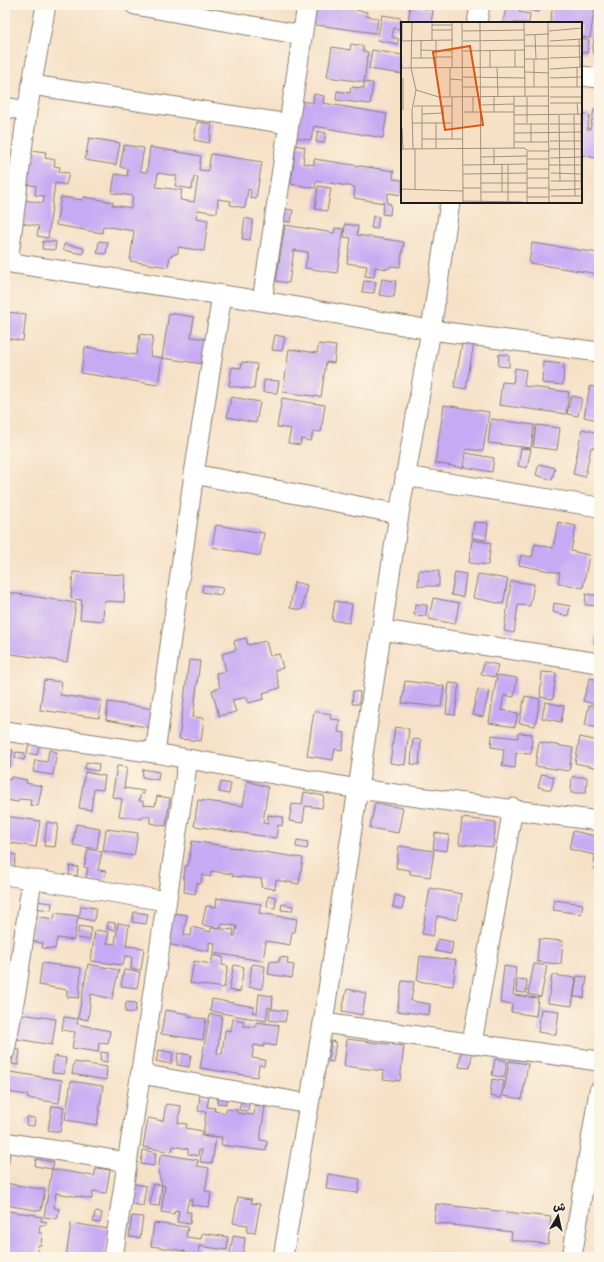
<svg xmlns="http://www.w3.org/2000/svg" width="604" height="1262" font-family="Itim,'Playpen Sans Arabic',sans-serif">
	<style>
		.building { fill: #c6aaf4; fill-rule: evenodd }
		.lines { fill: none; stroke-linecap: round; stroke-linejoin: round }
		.minor-casing { stroke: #897e72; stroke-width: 21 }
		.minor { stroke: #fff; stroke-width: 19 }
		.inset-road { fill: none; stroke: #9f9283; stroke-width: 1 }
		.view { fill: #de560d; fill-opacity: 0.15; stroke: #de560d; stroke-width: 2 }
		.inset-edge { fill: none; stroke: #1c1c1c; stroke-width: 2 }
	</style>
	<rect width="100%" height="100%" fill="#fcf5e5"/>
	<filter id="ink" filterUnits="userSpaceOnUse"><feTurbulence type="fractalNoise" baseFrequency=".025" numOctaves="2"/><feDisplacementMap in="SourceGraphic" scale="8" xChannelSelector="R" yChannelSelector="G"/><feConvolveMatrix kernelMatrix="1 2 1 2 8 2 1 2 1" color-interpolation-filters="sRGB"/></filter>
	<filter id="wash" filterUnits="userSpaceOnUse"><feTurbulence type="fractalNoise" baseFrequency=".012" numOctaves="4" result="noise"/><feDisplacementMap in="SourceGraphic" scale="16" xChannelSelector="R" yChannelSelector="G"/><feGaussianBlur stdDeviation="0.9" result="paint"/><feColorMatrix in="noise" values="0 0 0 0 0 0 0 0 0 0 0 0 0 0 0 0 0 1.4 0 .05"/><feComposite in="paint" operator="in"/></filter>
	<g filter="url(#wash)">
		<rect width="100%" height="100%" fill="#f6e1c7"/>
		<g id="blocks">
			<path class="building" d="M312,5h44v5l11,2 -1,4 12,2 -2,15 -67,-9z
				M514,5h26l-1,7 -19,-3 -1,3 11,2 -1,9h-26l3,-16 8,1z
				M553,5h42l-5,33 -9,-1v-14h-31z
				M410,6l23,4 -2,13h-23z
				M598,12h1v42l-7,-1z
				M382,15l19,3 -2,11 -5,-1 -2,9 7,2 -2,5 -20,-4z
				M581,38l8,2 -2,13 -6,-1z
				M351,44l12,2v5l5,1 -4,30 -37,-5 5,-30 18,3z
				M372,50l30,5v19l-33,-5z
				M364,82l9,1 -3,21 -34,-4 1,-9 13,2 1,-6 13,1z
				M314,94l10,2 -1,7 64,11 -4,24 -69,-12 -3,14 -15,-2 6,-37 11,2z
				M594,110l5,1 -2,47 -16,-3v-42l9,2 -3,14h3z
				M197,122l15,2 -3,19 -15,-3z
				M318,131l8,2 -2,10 -8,-1z
				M89,138l31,5 -4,22 -31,-5z
				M124,145l20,3 -4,23 7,1 3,-25 51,9 -2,14 9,1 3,-17 51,8 -6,37 -6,-1 1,-8 -3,-1 -3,19 -15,-3 1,-4 -13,-2 -1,14 -19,-3 -2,8 12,2 -4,31 -26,-4v6l-8,3 -2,11 -38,-6 4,-30 -31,-5 -1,7 -46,-8 5,-28 22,3 1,-3 29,5 -1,3 19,3 2,-12 -21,-3 3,-19 12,2 1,-7 -8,-2zM158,173l19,3 -2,10 17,3 2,-12h4l-4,25 -14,-2 2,-10 -26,-3z
				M296,145l9,2 -2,16 11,2v-6l80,12 -1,8 9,1v15l-14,-2 -1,10 4,1 -1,11 -8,-1 2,-11 -30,-5 1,-11 -39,-6 -1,7 -24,-4z
				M31,150l15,2 -1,6 10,2 -1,6 6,1 -1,5 10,1 -3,12 -11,-2 -7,55 -11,-2 2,-10 -18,-3 3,-23 19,3 1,-7 -9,-1 1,-9 -10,-2z
				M318,186l13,2 -4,23 -12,-2z
				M285,209l8,1 -2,12 -8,-1z
				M373,216l6,1 -2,12 -6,-1z
				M245,218l8,2 -3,20 -8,-1z
				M345,224l13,2 -1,9 47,7 -4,25 -9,-1 -3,3 -13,-2 -1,10 -9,-1 2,-10 -20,-3 4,-25 -7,-1z
				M285,225l49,8 1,-5 9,1 -7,44 -32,-5 3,-16 -14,-2 -5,33 -13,-2z
				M43,241l13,1 -1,8 -13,-1z
				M99,241l9,1 -2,12 -9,-1z
				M532,243l67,10v21l-70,-11z
				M64,244l20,4 -1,6 -20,-4z
				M382,279l14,2 -2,16 -15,-2z
				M364,281l12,1 -2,11 -12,-1z
				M6,312l20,2 -3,27 -18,-3z
				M169,313l25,4 -3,20 17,2 -4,25 -42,-6z
				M140,334l13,2 -3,20 12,2 -4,27 -77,-12 4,-26 51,8z
				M275,335l10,2 -3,14 -10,-1z
				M463,339l11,3 -8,47 -12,-2z
				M319,344l17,2 -2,17 -8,-1 -5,35 -38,-5 6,-43 28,4z
				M499,354l10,1v12l-11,-1z
				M242,362l15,2 -3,25 -25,-3 3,-19 9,1z
				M543,362l21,2 -1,21 -21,-2z
				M515,368l11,2 -2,16 45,6 -3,22 -67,-9 3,-23 11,1z
				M264,380l15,1 -2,12 -14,-1z
				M590,386l9,2v32l-15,-3z
				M571,396l11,2 -4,18 -11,-2z
				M231,397l29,5 -4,21 -29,-6z
				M282,398l43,7 -4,27 -8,-1 -2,10 -10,-2 -1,6 -12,-2 3,-14 -14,-2z
				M444,405l45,7 -6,39 -17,-2 -3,19 -28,-5z
				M491,419l43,6 -3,23 -43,-5z
				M536,425l24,3 -3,22 -24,-3z
				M582,429l17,4v16l-8,-2 -6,30 -12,-3z
				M521,448l10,1 -4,19 -9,-2z
				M466,453l28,5 -2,14 -28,-5z
				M539,464l16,4 -3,12 -16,-5z
				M474,522l14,1 -2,17 -14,-2z
				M558,522l18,4 -5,25 18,4 -6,33 -25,-5 2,-10 -41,-8 2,-10 11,2 3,-13 18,4z
				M216,525l48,8 -4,23 -48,-9z
				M472,540l19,3 -3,22 -19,-2z
				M419,570l20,1v15h-21z
				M73,572l52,3 -1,27 -20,-1 -1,20 -23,-2 2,-19 -11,-1z
				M455,572l11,2 -3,23 -12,-2z
				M478,574l30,5 -5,25 -30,-6z
				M511,581l23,3 -4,22 -12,-1 -4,28 -10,-2z
				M294,582l13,3 -5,25 -12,-2z
				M203,585l20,3 -2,7 -19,-3z
				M5,592l71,11 -9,59 -62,-9z
				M586,594l13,2v10l-14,-1z
				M433,598l26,5 -4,21 -26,-5z
				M335,601l17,3 -3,19 -17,-3z
				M554,603l16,3 -2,10 -15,-4z
				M415,604l12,1 -1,11 -12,-1z
				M598,619h1v26l-5,-1z
				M246,638l2,7 18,-4 4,15 9,-2 4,14 -8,2 5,18 -17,5 1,6 -16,4 -1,-6 -15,3 4,12 -17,4 -7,-26 8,-2 -4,-15 10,-2 -4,-17 14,-4 -2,-9z
				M189,660l11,1 -7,56 11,1 -3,23 -22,-2z
				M484,662l14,3 -3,12 -14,-3z
				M542,672l14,1 -3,26 -13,-2z
				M497,675l20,3 -3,19 -10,-2 -3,15 17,3 -3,14 -26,-4z
				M590,678l9,2v25l-16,-4z
				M44,680l18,2 -2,13 42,6 -3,17 -59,-8z
				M405,681l39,5 -3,21 -39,-4z
				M449,683l10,1 -4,31 -9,-1z
				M478,689l11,2 -6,26 -11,-2z
				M353,691l7,1 -1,12h-7z
				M525,696l15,3 -5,27 -16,-3z
				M108,702l46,7 -2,19 -46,-8z
				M545,702l19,4 -3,16 -19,-4z
				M589,705l10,2v21l-14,-3z
				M314,711l17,3 -1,5 10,1 -2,12 7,1 -3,17 -7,-1 -2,11 -26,-4z
				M395,727l14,2 -4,36 -15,-2z
				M518,733l14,1 -1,20 -15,-1 -1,15 -13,-2 2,-17 -13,-2 1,-12 26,3z
				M580,737l19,4v27l-24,-5z
				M413,739l8,1 -2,25 -8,-1z
				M29,742l10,2 -2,11 -10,-2z
				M539,742l34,6 -4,23 -34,-5z
				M5,749l8,1 -3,17 -5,-1z
				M49,750l8,2 -4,23 -20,-3 2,-12 12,2z
				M16,752l9,1 -1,7 -9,-2z
				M86,762l13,2 -1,7 -13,-2z
				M117,766l10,1 -3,21 20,3v3l-3,-1 -2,8h4v4l12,1 2,-10 13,2 -4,28 -16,-3v-6l-7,-1 -1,3 -23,-3 3,-17 -10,-2z
				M143,769l16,3 -1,8 -16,-3z
				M85,772l20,4 -2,14 -9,-1 -3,21 -12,-2z
				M542,774l12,3 -3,13 -13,-3z
				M11,777l16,3 -1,3 16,3 -4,20 -8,-1 1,-5 -12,-1 -1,3 -13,-2v-21l5,1z
				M572,777h15l-1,16h-15z
				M247,781l21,6 -5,36 5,1v-9l15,2 -1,9 -4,-1 -2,13 -82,-12 4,-26 45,6z
				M221,782l10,2 -2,10 -10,-2z
				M304,792l20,4 -2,12 -17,-2 -2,17 -14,-2 3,-17 10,1z
				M375,803l28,5 -5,25 -28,-5z
				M5,816l35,5 -4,26 -31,-5z
				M462,818l34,4 -3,25 -34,-3z
				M47,822l11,2 -3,23 -11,-1z
				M76,824l24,4 -3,21 -24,-4z
				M106,829l32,4 -4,23 -31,-5z
				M573,831l26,6v33l-6,-1 2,-14 -26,-6z
				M435,833l14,2 -2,16 -14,-2z
				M297,840l11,2 -1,7 -11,-2z
				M192,841l111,17 -4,26 -23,-4 -1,9 -14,-2 1,-8 -30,-3 1,-2 -22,-3 -1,6 -8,-2 -1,9 -4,-1 -2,11 -11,-2 1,-11 -2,-1 3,-15 2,1z
				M399,846l35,5 -4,26 -20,-3v-4l-14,-2z
				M88,849l14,3 -4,18 8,1 -2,10 -18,-3 2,-10 -4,-1z
				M9,853l7,2 -2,13 -7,-1z
				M70,866l8,1 -1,9 -8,-1z
				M430,888l32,6 -5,26 -20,-4 -4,20 -11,-2z
				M395,895l10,3 -3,11 -9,-2z
				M268,896l8,1 -1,11 -8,-1z
				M217,898l44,6 -2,9 38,6 -2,13h-3l-2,13 -24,-4 -3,20 -49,-8 1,-10 -6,-1v9l-44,-7 8,-31 14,2 -3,20 7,1 1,-9 19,5v-4l23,2 -1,6h2l2,-10 -15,-2 -1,4 -19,-3 4,-19 10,1z
				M554,900l29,4 -2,10 -28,-4z
				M35,901l17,2 -1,7 -17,-2z
				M282,904l11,2 -1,5 -11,-1z
				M81,906l15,2 -2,13 -15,-3z
				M134,912l14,2 -2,10 -14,-2z
				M55,913l23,3 -4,24 -17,-2 -2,11 -13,-1 1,-5 -13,-2 4,-25 20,3z
				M108,922l7,1v7l-8,-1z
				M118,923l11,2 -3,21 18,2 -3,22 -10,-1 1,-12 -7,-1 -2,9 -32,-4 4,-31 14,2 -2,11 8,1z
				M79,926l12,2 -1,12 -13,-2z
				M438,939l15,3 -2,12 -16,-3z
				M539,939l24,2 -2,23 -24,-2z
				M213,955l10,2 -1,8 6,1 -4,22 -34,-5 4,-22 17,3z
				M420,956l36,4 -3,26 -36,-5z
				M280,957l8,1 -1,6 7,1 -2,13 -24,-4 2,-13 9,1z
				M42,963l39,5 -2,30 -12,-1v-7l-28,-5z
				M88,964l31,6 -7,29 -21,-5 -3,26 -10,-2z
				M252,964l13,2 -3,23 -13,-2z
				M534,964l13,2 -6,31 -13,-3z
				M234,965l10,2 -4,25 -11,-2z
				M504,966l12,2 -3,27 25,3 -2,18 -25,-4 1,-8 -12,-1z
				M124,970l16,2 -3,16 -16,-2z
				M552,975l24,3 -4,28 -24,-3z
				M577,976l10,1 -3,21 -10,-1z
				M517,979l10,1 -1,13 -10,-1z
				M402,981l12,1 -3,19 19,3 -1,11 -32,-4z
				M347,989l19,4 -4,22 -20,-4z
				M259,994l14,2 -1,12 -4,-1 -2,14 -56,-10 2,-12 42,8 -2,5 5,1z
				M126,1002l10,1 -1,10 -10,-1z
				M270,1009l17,2 -2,11 -16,-2z
				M541,1009l18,2 -3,24 -18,-3z
				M165,1010l24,4v3l17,2 -3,21 -42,-6z
				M21,1014l35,5 -4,26 -35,-6z
				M210,1014l12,2 -5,37 5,1 3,-24 6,1 2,-12 11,2 -1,5 13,1v-5l23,3 -3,21 -12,-2v3l-10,-2 -2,13 13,2 -1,6 -5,-1 -2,12 -57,-9z
				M64,1017l14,2 -1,5 33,7 -2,13 -9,-1 -1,9 -26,-4 3,-16 -13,-2z
				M347,1039l57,7 -4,35 -17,-2 1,-8 -40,-5z
				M331,1041l5,1 -3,20 -5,-1z
				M14,1049l6,1 -2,15 -6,-1z
				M159,1050l14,3 -2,11 -15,-3z
				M101,1052l7,1 -1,9 -7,-1z
				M461,1052l11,1 -2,15 -11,-1z
				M178,1053l13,2 -2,12 -12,-2z
				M54,1056l12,2 -2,16 -12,-1z
				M495,1059l12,2 -3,17 -12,-3z
				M509,1061l19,3 -6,35 -19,-3z
				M74,1062l33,5 -1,13 -34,-6z
				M10,1072l52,8 -3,23 -32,-5 1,-3 -21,-3z
				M492,1079l12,2 -3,17 -11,-2z
				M71,1081l32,5 -6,39 -32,-5z
				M200,1095l9,2 -2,10 8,1 -1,3 12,2v-4l11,1v3l17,2 1,-10 10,2 -5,33 7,1 -1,10 -45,-6 1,-8 -19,-2 3,-23 -8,-1z
				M218,1095l9,1 -1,8 -9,-1z
				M241,1102l8,1 -1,8 -9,-1z
				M166,1104l15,2 -3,17 9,1 -1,4 16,3 -1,5 15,2 -4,25 -12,-1 2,-12h-3l-1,6 -10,-2v-5l-15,-3 -1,6 -29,-5 5,-29 15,3z
				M52,1106l12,1 -4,25 -12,-2z
				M27,1117l8,1 -1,8 -8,-1z
				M143,1150l13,3 -2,13 -13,-2z
				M5,1153l5,1 -2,12h-3z
				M163,1154l35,6 -1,6 12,2 -4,23 6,1 -2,15 -18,-2 1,-6h-3l-3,13h5l-1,12 -13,-2 2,-11 -4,-1 -1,4 -13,-2 4,-26 -3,-1 -4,-13 2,-15z
				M36,1159l18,3 -2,7 -17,-3z
				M96,1168l14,2 -4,23 -13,-2 -1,8 -36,-6 -2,15 5,1 -2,10 -13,-2 8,-48 42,7z
				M328,1174l32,5 -2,14 -32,-4z
				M5,1183l40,7 -4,21 -36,-6z
				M130,1183l16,3 -3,20 -16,-3z
				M153,1184l9,1 -3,21 -9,-1z
				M238,1197l14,2 -1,4 9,1 -5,29 -8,-1 1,-7 -15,-2z
				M436,1204l115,13 -3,27 -37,-4 1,-8 -78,-9z
				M8,1211l28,4v1l6,1 -1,4 6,1 -1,3h-6l-1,8h3l-1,12h-3l-2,12 -31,-1v-20z
				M95,1212l7,1 -2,10 -7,-1z
				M132,1216l11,1 -3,21 -11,-1z
				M71,1223l38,6 -5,28h-38z
				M154,1223l34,4 -2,10 15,2 1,-6 26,4 -1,13 -28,-4 -1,11h-14l1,-6 -34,-5z
				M233,1236l12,2 -2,18 -13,-2z"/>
		</g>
	</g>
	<g filter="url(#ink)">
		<use href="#blocks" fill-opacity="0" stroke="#897e72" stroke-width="1"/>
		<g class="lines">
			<g class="minor-casing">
				<path id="minor" d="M135,5l167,30
					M477,23l3,-18
					M581,76l18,2
					M32,85l257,39
					M5,107l22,4
					M5,262l257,39 169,29 168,22
					M8,263l19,-152 19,-106
					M262,301l45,-296
					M194,474l205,40
					M405,476l194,31
					M382,630l217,33
					M5,731l150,22 203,36 241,32
					M155,753l39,-279 28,-179
					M5,875l161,26
					M323,1023l276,38
					M472,1043l41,-235
					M5,1051l12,-65 15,-107
					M141,1074l168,30
					M5,1142l122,20
					M113,1257l75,-498
					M283,1257l40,-234 76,-509 32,-184 19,-128
					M572,1257l27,-166"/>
			</g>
			<use href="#minor" class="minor"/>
		</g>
	</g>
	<g transform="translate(401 22)">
		<rect width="181" height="181" fill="#f6e1c7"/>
		<path class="inset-road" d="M1,1v18M11,1l-1,45 5,22 23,7 110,-1M31,1v17M51,1v44M61,1l1,179M79,1l1,179M123,1l1,74M147,1l1,179M31,3h20M31,8h20M62,9l61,-1M148,9l33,-3M124,13l24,-1M134,13l1,24M178,17l1,28M35,18v28M0,19l51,-1M62,19l62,-1M149,19l32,-2M124,24h57M0,28l1,18M20,28l31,1M114,28v17M62,29l62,-1M35,35h16M10,36h25M20,36v-18M149,36l32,-1M124,37h24M133,37v28M89,45v-17M96,45l1,29M176,45v20M0,46l124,-1M49,46v29M149,47l32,-2M124,50l24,1M62,55l62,1M2,56v32M149,56l32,-1M49,57l13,1M62,65h86M149,65h32M51,75v42M126,75v26M149,75h32M149,81h32M176,81l1,12M80,83l33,-1M13,84h38M113,84h35M63,90h50M72,90v-15M93,90v-15M21,92l22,-1M180,92v75M113,93l67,-1M158,93l1,66M173,93l1,81M11,101h40M35,101v26M42,101v-17M113,102h35M130,102v18M149,102h31M1,106l1,21M113,111l67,-1M21,117h41M149,119h31M113,120h35M113,126v-51M0,127l123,-1 5,3h21M12,127l-1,-39 4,-20M14,127v41M21,127v-42M93,127v15M149,127h31M80,135l46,-1M149,136l31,-1M126,137h22M101,142v28M107,142v37M62,143l64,-1M148,143h32M126,147h22M150,151l30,1M62,152l64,-1M126,156h22M150,159h30M80,161h46M62,166h18M126,166h22M0,167l62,2M148,168l32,-1M80,170h46M150,174h31M126,175h22M62,179l60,1M126,180v-51"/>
		<path class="view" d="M69,24l13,79 -38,5 -12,-78z"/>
		<rect width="181" height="181" class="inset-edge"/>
	</g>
	<rect width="604" height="1262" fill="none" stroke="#fcf5e5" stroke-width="20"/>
	<g transform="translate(558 1216) rotate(9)" stroke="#fcf5e5" stroke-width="3" paint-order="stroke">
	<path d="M0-3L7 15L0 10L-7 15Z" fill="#1c1c1c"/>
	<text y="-6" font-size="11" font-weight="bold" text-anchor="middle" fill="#1c1c1c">ش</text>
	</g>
</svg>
